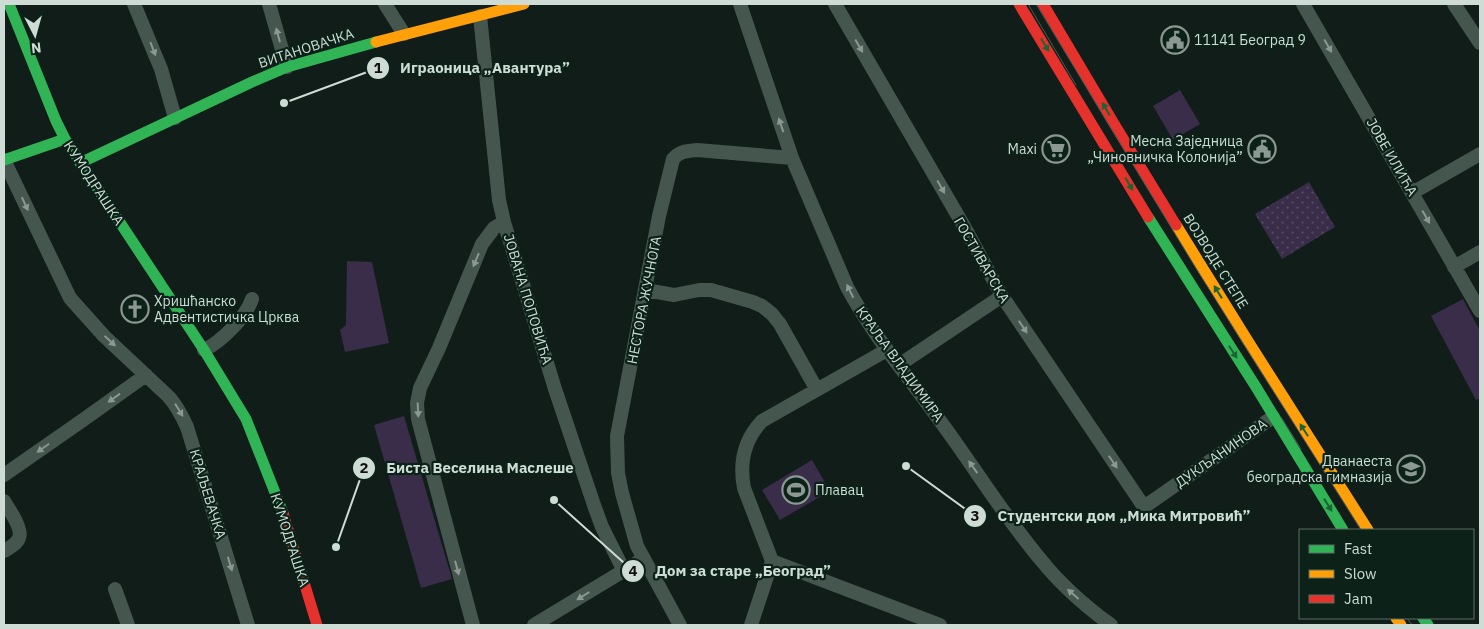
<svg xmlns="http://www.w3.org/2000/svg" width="1484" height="629" font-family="'IBM Plex Sans',sans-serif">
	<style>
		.park { fill: url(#park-dots) }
		.garden { fill: #3a2d49 }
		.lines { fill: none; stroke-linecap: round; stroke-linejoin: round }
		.street { stroke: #45564f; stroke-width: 14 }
		.fast { stroke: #30b455; stroke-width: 11 }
		.slow { stroke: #ff9f0a; stroke-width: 11 }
		.jam { stroke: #e5322d; stroke-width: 11 }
		.tram { stroke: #4d5954; stroke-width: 1 }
		.oneway { fill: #8a9992 }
		.oneway2 { fill: #1c6434 }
		.labels { text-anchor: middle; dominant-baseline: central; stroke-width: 4.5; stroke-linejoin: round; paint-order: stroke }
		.poi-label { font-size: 14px; fill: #cedcd5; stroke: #0c2219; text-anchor: start }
		.street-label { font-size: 14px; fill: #cedcd5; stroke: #0c2219 }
		.leader { fill: none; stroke: #cedcd5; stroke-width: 2 }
		.callout-dot { fill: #cedcd5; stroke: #0c2219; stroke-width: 2 }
		.mark-label { font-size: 15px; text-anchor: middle; font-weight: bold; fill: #111 }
		.callout-label { font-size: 15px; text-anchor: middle; font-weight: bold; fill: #cedcd5; stroke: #0c2219; stroke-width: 4.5; stroke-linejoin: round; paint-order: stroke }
	</style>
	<defs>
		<pattern id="park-dots" width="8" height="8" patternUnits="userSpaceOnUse" patternTransform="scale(1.25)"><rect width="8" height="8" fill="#3a2d49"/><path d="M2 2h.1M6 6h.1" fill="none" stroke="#554b62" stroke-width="1.8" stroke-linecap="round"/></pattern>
	</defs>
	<rect width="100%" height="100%" fill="#111d18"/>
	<path class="park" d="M1309,182l26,45 -53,32 -27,-45z"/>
	<path class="garden" d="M1180,90l20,34 -27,16 -20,-34z
		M347,261l25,1 17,81 -44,9 -5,-22 6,-5z
		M1463,299l17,32v67l-4,2 -45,-84z
		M404,416l48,163 -31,9 -47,-163z
		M812,460l18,31 -50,29 -18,-30z"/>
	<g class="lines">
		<path class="street" d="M134,4l27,65 14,49
			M269,4l18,63
			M385,4l19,30
			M740,4l52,154 55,129c25,47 60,88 91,131 35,47 65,97 103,142 20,25 44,46 70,65
			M835,4l130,224 37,68 142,211 129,-90
			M1303,4l177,307
			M1454,4l26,39
			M480,16l19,184 5,22 51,167 40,119 7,19 22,44
			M4,160l66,138 34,38 65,61c8,9 13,19 18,30l61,198
			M1412,193l68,-39
			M1454,267l26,-15
			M646,290l28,5 25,-5h12l42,12 9,4 10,8 8,10 37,66
			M204,350c17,-8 42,-33 48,-51
			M899,365l103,-69
			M4,475l79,-55 63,-45
			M4,501c5,8 19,28 15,37 -2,6 -10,10 -15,13
			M772,561l168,64
			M115,589l13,36
			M473,625l-55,-206 -1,-16 3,-15 19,-40 43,-104 12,-16 10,-6
			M534,625l109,-66
			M680,625l-43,-79 -15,-53 -4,-20 -1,-37 42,-220 14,-57c7,-8 14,-8 24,-9l95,8
			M751,625l21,-64 -28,-73c-5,-26 0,-48 18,-67l125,-71"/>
		<path class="fast" d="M9,4l47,117 9,18 139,211 42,69 37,94
			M4,160l61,-21
			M80,163l172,-81 35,-15 89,-25
			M1148,217l108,170 87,143
			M1423,618l5,7"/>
		<path class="slow" d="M376,42l148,-38
			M1176,225l70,113 122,192
			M1396,618l5,7"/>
		<path class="jam" d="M1019,4l129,213
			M1043,4l70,118 63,103
			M283,513l34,112"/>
		<path class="tram" d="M1028,4l48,81
			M1036,4l161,266 164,260
			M1281,417l20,32
			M1407,618l5,7"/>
	</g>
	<defs><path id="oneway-solid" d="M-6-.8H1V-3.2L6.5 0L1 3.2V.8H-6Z" transform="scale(1.25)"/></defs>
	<g class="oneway">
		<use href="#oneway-solid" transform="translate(278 35) rotate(-105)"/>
		<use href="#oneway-solid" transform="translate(859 46) rotate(60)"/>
		<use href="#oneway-solid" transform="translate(1328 46) rotate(60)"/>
		<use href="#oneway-solid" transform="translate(153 49) rotate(69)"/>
		<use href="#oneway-solid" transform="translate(781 125) rotate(-109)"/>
		<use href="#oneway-solid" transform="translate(941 187) rotate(60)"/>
		<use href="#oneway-solid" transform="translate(25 204) rotate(65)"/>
		<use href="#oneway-solid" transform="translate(1426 217) rotate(60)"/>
		<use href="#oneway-solid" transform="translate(476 260) rotate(113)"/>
		<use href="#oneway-solid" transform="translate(850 291) rotate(-116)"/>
		<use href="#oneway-solid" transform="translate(1023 327) rotate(56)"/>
		<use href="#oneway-solid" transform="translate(110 341) rotate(43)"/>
		<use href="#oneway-solid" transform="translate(114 398) rotate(144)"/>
		<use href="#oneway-solid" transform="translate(179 410) rotate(58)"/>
		<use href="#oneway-solid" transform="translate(418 410) rotate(87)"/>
		<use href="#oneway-solid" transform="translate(43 448) rotate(145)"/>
		<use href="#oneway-solid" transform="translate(1113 462) rotate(56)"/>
		<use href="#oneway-solid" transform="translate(973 467) rotate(-125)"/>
		<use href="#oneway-solid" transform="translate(230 564) rotate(73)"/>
		<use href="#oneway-solid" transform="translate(457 568) rotate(75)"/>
		<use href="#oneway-solid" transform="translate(1073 594) rotate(-139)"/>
		<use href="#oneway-solid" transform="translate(583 596) rotate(148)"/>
	</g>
	<g class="oneway2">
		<use href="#oneway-solid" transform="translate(1045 45) rotate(59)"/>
		<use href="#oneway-solid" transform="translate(1106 109) rotate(-121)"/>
		<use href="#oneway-solid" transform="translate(1129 184) rotate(59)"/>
		<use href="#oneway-solid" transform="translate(1218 292) rotate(-122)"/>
		<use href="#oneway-solid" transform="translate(1233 352) rotate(57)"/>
		<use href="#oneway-solid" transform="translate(1304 430) rotate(-123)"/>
		<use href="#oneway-solid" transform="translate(1328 505) rotate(58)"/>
	</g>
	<defs>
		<g id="civic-ring" transform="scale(1.4375)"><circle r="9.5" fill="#0c2219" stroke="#8c9993" stroke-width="1.5"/><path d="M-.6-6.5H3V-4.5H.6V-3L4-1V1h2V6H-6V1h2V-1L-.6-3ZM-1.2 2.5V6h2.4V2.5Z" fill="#8c9993"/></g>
		<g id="supermarket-ring" transform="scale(1.4375)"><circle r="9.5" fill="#0c2219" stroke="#8c9993" stroke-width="1.5"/><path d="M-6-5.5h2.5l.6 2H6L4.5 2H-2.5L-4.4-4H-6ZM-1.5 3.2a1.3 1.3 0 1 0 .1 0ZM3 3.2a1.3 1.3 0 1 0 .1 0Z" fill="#8c9993"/></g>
		<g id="church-ring" transform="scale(1.4375)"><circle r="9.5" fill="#0c2219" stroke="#8c9993" stroke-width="1.5"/><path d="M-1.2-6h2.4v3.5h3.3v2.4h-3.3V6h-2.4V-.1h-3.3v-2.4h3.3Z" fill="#8c9993"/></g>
		<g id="school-ring" transform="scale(1.4375)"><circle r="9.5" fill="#0c2219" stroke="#8c9993" stroke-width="1.5"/><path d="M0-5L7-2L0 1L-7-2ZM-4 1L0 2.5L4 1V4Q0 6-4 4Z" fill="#8c9993"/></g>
		<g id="stadium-ring" transform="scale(1.4375)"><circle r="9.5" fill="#0c2219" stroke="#8c9993" stroke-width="1.5"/><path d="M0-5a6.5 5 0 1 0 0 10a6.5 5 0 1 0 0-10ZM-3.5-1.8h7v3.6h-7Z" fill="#8c9993"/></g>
	</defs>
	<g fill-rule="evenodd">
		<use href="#civic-ring" x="1175" y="40"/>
		<use href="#supermarket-ring" x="1056" y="149"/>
		<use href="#civic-ring" x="1262" y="149"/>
		<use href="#church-ring" x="135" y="309"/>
		<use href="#school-ring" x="1411" y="469"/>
		<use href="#stadium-ring" x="796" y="490"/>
	</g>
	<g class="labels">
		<g class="poi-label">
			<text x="1194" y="40">11141 Београд 9</text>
			<text x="1243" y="141" text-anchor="end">Месна Заједница<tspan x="1243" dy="16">„Чиновничка Колонија”</tspan></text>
			<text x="1037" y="149" text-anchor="end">Maxi</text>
			<text x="154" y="301">Хришћанско<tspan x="154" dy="16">Адвентистичка Црква</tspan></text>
			<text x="1392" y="461" text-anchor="end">Дванаеста<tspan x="1392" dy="16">београдска гимназија</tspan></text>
			<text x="815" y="490">Плавац</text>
		</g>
		<g class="street-label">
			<text transform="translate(306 48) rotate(-18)">ВИТАНОВАЧКА</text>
			<text transform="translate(1392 157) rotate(60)">ЈОВЕ ИЛИЋА</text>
			<text transform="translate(94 183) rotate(57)">КУМОДРАШКА</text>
			<text transform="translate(982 260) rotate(60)">ГОСТИВАРСКА</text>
			<text transform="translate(1216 261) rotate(58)">ВОЈВОДЕ СТЕПЕ</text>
			<text transform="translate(528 299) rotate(73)">ЈОВАНА ПОПОВИЋА</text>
			<text transform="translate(644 300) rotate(-79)">НЕСТОРА ЖУЧНОГА</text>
			<text transform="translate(900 364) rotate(54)">КРАЉА ВЛАДИМИРА</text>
			<text transform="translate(1221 453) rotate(-35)">ДУКЉАНИНОВА</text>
			<text transform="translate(208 494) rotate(73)">КРАЉЕВАЧКА</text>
			<text transform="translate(290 540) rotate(72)">КУМОДРАШКА</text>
		</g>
	</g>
	<path class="leader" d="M284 103L378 68M336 547L364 468M906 466L975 516M554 500L633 571"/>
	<g class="callout-dot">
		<circle cx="284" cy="103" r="5"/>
		<circle cx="336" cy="547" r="5"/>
		<circle cx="906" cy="466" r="5"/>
		<circle cx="554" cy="500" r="5"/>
		<circle cx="378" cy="68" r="12"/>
		<circle cx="364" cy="468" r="12"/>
		<circle cx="975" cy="516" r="12"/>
		<circle cx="633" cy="571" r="12"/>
	</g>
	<g class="mark-label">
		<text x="378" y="73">1</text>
		<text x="364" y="473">2</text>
		<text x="975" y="521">3</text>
		<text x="633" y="576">4</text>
	</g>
	<g class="callout-label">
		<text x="485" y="73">Играоница „Авантура”</text>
		<text x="480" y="473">Биста Веселина Маслеше</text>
		<text x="1124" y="521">Студентски дом „Мика Митровић”</text>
		<text x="743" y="576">Дом за старе „Београд”</text>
	</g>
	<rect width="1484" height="629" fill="none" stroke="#cedcd5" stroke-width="10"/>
	<rect x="1299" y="529" width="175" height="90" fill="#0c2219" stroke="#5a6c64"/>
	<rect x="1309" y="545" width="25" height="8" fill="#30b455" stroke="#5a6c64"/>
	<text x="1344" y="554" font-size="15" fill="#cedcd5">Fast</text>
	<rect x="1309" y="570" width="25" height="8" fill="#ff9f0a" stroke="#5a6c64"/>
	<text x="1344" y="579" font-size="15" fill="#cedcd5">Slow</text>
	<rect x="1309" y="595" width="25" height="8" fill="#e5322d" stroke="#5a6c64"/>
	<text x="1344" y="604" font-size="15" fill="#cedcd5">Jam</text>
	<g transform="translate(35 35) rotate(174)" stroke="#0c2219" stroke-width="4" paint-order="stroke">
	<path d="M0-4L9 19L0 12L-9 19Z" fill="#cedcd5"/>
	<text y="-8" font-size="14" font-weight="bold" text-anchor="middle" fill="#cedcd5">N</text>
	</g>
</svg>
